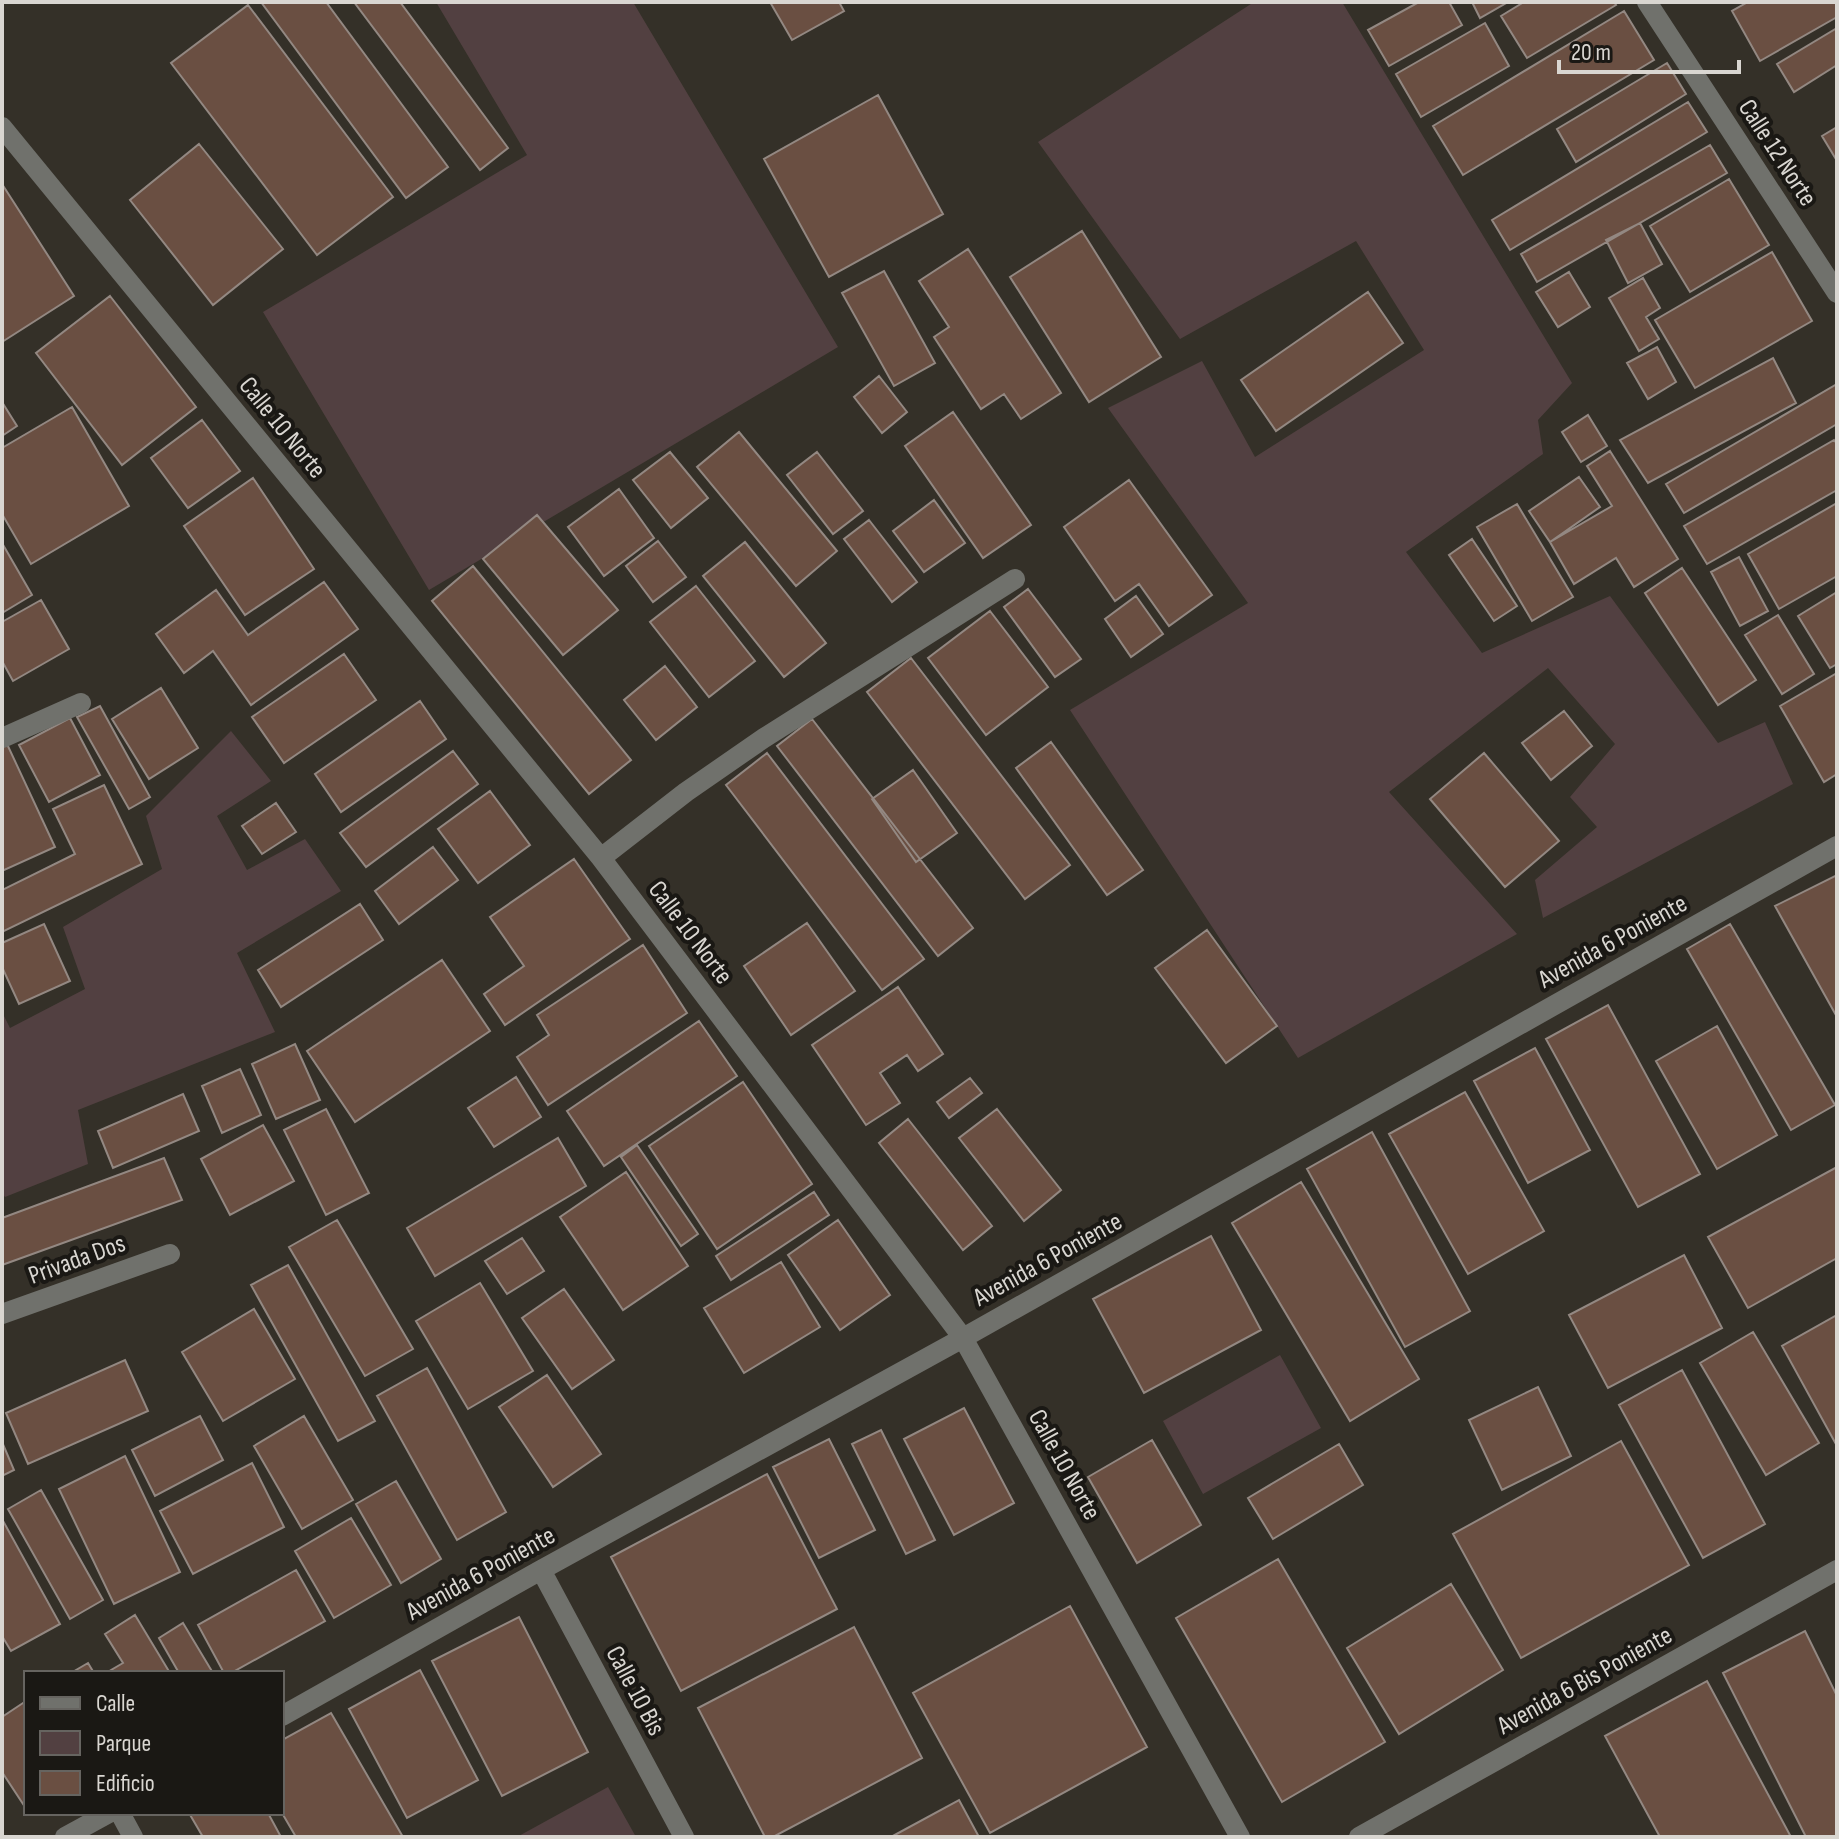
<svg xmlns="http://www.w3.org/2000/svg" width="1839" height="1839" font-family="'Sofia Sans Condensed',sans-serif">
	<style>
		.green { fill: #524041 }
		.building { fill: #6a4f42; stroke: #938882; stroke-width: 2 }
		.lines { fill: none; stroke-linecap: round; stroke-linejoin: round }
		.minor { stroke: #70716c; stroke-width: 20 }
		.labels { text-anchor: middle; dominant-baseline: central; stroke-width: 8; stroke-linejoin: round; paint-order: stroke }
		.street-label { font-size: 26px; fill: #d9d6d1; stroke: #1a1814 }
	</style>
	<rect width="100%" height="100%" fill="#343028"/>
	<path class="green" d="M436,2h197l205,345 -409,243 -166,-278 264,-157z
		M1254,2h88l230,381 -34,37 5,34 -137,98 76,101 128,-57 108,147 47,-21 28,62 -250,134 -8,-38 62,-53 -27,-30 45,-53 -67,-76 -159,124 128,142 -219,124 -228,-348 178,-107 -140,-195 94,-47 53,96 169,-107 -68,-109 -176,98 -142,-197z
		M231,731l40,50 -54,35 30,54 58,-31 36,52 -104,62 38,79 -197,78 10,54 -83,33 -3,-4v-181l8,16 75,-39 -22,-62 99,-58 -16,-53z
		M1280,1355l41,73 -118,66 -40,-73z
		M608,1787l28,50h-119z"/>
	<path class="building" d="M261,2h65l122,165 -42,31z
		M354,2h46l108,146 -28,22z
		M770,2h69l5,9 -52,29z
		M1419,2h30l13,23 -73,41 -21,-36z
		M1472,2h36l-28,16z
		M1524,2h90l2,3 -89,53 -26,-42z
		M1748,2h89v15l-77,44 -28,-50z
		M248,5l145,192 -76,58 -146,-192z
		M1624,11l30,49 -191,115 -30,-49z
		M1485,23l24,43 -88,51 -25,-43z
		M1837,28v37l-43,27 -17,-28z
		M1667,63l19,31 -110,68 -19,-33z
		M878,95l65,119 -114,63 -65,-118z
		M1688,102l19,30 -197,118 -18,-30z
		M1837,127v34l-15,-25z
		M199,144l84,105 -70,56 -83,-105z
		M1710,145l17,28 -190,109 -16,-28z
		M1729,179l40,66 -79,47 -40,-66z
		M2,184l72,112 -72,46z
		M1640,223l22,41 -34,19 -22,-43z
		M1082,231l79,126 -72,45 -79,-125z
		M968,249l93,144 -40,26 -17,-25 -23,15 -47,-72 15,-10 -30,-46z
		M1772,252l40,69 -117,67 -40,-68z
		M884,271l51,92 -41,23 -52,-93z
		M1569,272l21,35 -32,20 -22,-35z
		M1643,278l17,30 -14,9 13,22 -20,12 -30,-53z
		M1368,292l35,51 -127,88 -35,-51z
		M110,296l86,111 -74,58 -86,-112z
		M1657,347l19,35 -28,17 -21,-36z
		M1773,358l23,45 -148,80 -28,-43z
		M879,376l28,36 -25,21 -28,-36z
		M1837,384v40l-153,89 -18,-29z
		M2,402l15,24 -15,10z
		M72,407l57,99 -98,58 -29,-50v-66z
		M953,412l78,113 -48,33 -78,-112z
		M1588,415l19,31 -26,16 -19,-30z
		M202,420l38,51 -52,37 -37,-50z
		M739,432l98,119 -41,35 -99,-119z
		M1834,440l3,4v46l-130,74 -23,-38z
		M1610,451l68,108 -44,28 -18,-29 -42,26 -24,-42 62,-36 -25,-40z
		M670,452l38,46 -37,30 -38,-48z
		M817,452l46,59 -30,23 -46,-59z
		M1579,477l21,30 -50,35 -21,-31z
		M253,478l61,91 -69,46 -61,-89z
		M1129,480l83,115 -43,31 -30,-42 -24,17 -51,-74z
		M619,489l35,49 -50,38 -36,-49z
		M934,500l31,43 -41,29 -31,-41z
		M1837,503v73l-58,33 -31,-55z
		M1517,504l56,93 -41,24 -55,-94z
		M537,515l81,95 -55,45 -80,-96z
		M869,520l48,62 -25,20 -48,-63z
		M1472,539l45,67 -23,15 -45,-66z
		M658,541l28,36 -33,25 -27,-36z
		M745,542l81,101 -42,34 -81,-101z
		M2,543l30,52 -30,18z
		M1739,557l29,54 -28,15 -29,-54z
		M473,566l158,194 -42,34 -157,-193z
		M1682,568l74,112 -38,25 -73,-112z
		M324,582l34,47 -107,76 -38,-54 -29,22 -28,-39 60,-44 32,45z
		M696,586l59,75 -46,36 -59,-75z
		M1028,589l53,70 -26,18 -51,-70z
		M1837,592v72l-7,4 -32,-52z
		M1136,596l27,38 -32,23 -26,-38z
		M41,600l28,49 -56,32 -11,-20v-39z
		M990,611l58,76 -62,48 -58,-77z
		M1778,615l36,59 -32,20 -37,-59z
		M344,654l32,46 -92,63 -32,-46z
		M911,658l159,207 -45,34 -158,-207z
		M665,666l32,41 -41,33 -32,-40z
		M1837,673v101l-13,8 -44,-76z
		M161,688l37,60 -49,31 -37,-60z
		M420,701l26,38 -105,73 -26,-38z
		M100,706l50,91 -21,12 -52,-92z
		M1564,711l28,35 -41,34 -29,-37z
		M70,718l30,57 -51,27 -30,-57z
		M812,719l161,209 -35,28 -161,-210z
		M1051,742l92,128 -36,25 -91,-127z
		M7,744l48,103 -53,24v-125z
		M453,751l25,33 -112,83 -26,-34z
		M767,753l157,206 -42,31 -156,-205z
		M1484,753l75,88 -54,46 -75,-88z
		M913,770l44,63 -41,29 -44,-63z
		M104,785l38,79 -140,68v-42l73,-36 -22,-45z
		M490,791l40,54 -52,38 -40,-54z
		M276,803l20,29 -34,22 -20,-28z
		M433,847l25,33 -59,44 -24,-33z
		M574,859l56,80 -125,86 -21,-31 40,-28 -34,-49z
		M1837,875v142l-62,-111z
		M360,904l23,36 -102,67 -23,-37z
		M807,923l48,68 -64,44 -47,-69z
		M44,924l26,57 -51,23 -17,-37v-24z
		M1730,924l105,181 -44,25 -104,-181z
		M1207,930l70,96 -51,37 -71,-95z
		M643,945l44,68 -139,92 -31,-48 32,-22 -12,-20z
		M442,960l48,71 -135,91 -48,-71z
		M898,987l45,67 -25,17 -11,-16 -27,18 20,30 -34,22 -54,-80z
		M1608,1005l92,169 -62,33 -92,-168z
		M699,1021l38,55 -133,90 -37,-55z
		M1717,1026l60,109 -60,34 -61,-108z
		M295,1044l25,56 -44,19 -24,-55z
		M1535,1048l55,102 -62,33 -54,-102z
		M240,1069l21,46 -39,18 -20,-47z
		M516,1077l25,40 -47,30 -26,-39z
		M970,1078l12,15 -33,25 -12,-16z
		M743,1082l69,102 -95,65 -68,-103z
		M1465,1092l79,139 -76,43 -79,-140z
		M183,1094l16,37 -86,37 -15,-37z
		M326,1109l43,84 -43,22 -42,-85z
		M997,1109l64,81 -37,31 -65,-83z
		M908,1119l84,107 -29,24 -84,-107z
		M263,1125l31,56 -64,34 -29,-56z
		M1372,1132l98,179 -65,36 -98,-178z
		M558,1138l28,48 -151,90 -28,-48z
		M637,1145l61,89 -17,12 -60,-89z
		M164,1158l18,42 -180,65v-47z
		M1837,1167v91l-89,50 -40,-71z
		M626,1172l62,94 -65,44 -63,-93z
		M1301,1182l118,197 -69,42 -118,-198z
		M814,1192l15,23 -98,65 -15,-24z
		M337,1220l76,129 -48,27 -76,-129z
		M838,1220l52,75 -50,35 -52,-75z
		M1211,1236l50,94 -117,63 -51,-94z
		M522,1238l22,33 -37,23 -22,-33z
		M1684,1255l38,73 -114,60 -39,-73z
		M781,1262l39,65 -76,46 -40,-65z
		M288,1265l87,156 -37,20 -87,-156z
		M480,1283l53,88 -65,38 -52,-88z
		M564,1289l50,71 -42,29 -50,-71z
		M254,1309l41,70 -72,42 -41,-69z
		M1837,1315v131l-55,-100z
		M1753,1332l66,111 -53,32 -66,-112z
		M125,1360l23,51 -120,53 -22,-51z
		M427,1368l79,144 -49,28 -80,-144z
		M1682,1370l83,154 -62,34 -84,-153z
		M547,1375l54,79 -48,33 -54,-80z
		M1538,1387l33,69 -69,34 -33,-70z
		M964,1408l50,95 -60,32 -50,-96z
		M200,1416l23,44 -68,36 -23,-46z
		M304,1416l49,84 -51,29 -48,-83z
		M881,1430l54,110 -29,14 -54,-110z
		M829,1439l46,91 -56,28 -46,-91z
		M1152,1440l49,85 -64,38 -49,-86z
		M1621,1441l68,124 -168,93 -68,-124z
		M2,1442l12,28 -12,6z
		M1339,1444l24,41 -90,54 -25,-41z
		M125,1456l55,116 -66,32 -55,-115z
		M252,1463l32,64 -91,47 -33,-63z
		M767,1474l70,135 -156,82 -70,-134z
		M396,1481l45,78 -40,24 -45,-79z
		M41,1490l62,110 -33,19 -62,-110z
		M351,1518l40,67 -57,33 -39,-67z
		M2,1519l58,105 -49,27 -9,-15z
		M1278,1559l107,183 -103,60 -106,-184z
		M296,1570l29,51 -94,52h-7l-26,-48z
		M1451,1584l52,86 -104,64 -52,-86z
		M1070,1606l77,141 -157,86 -77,-140z
		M135,1615l35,58h-64l17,-10 -18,-29z
		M519,1617l69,135 -86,44 -70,-135z
		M183,1623l30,50h-34l-20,-35z
		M854,1627l68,131 -149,79h-8l-67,-129z
		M1805,1631l32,65v141h-31l-83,-164z
		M88,1663l6,10h-23z
		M420,1670l58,110 -71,38 -58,-109z
		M1707,1681l84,156h-131l-55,-101z
		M26,1701v105l-1,1 -23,-35v-55z
		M331,1713l72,124h-107l-14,-24v-73z
		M959,1800l20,37h-88z
		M189,1813h79l13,24h-78z"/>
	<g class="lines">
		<path class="minor" d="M1647,2l190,291
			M2,127l599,731 362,480 277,499
			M2,738l79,-35
			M601,858l85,-66 78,-54 251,-159
			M2,1314l168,-60
			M541,1570l143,267
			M282,1716l259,-146 422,-232 874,-492
			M120,1813l13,24
			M65,1837l44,-24
			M1359,1837l478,-267"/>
	</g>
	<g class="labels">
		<g class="street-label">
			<text transform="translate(1777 153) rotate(57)">Calle 12 Norte</text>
			<text transform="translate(282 428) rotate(51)">Calle 10 Norte</text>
			<text transform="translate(690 933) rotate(53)">Calle 10 Norte</text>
			<text transform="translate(1613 942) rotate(-29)">Avenida 6 Poniente</text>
			<text transform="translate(77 1260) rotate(-20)">Privada Dos</text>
			<text transform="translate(1048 1260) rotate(-29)">Avenida 6 Poniente</text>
			<text transform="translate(1064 1465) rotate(61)">Calle 10 Norte</text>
			<text transform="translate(481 1574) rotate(-29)">Avenida 6 Poniente</text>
			<text transform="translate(1585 1681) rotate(-29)">Avenida 6 Bis Poniente</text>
			<text transform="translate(635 1691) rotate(62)">Calle 10 Bis</text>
		</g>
	</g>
	<rect width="1839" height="1839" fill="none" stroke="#d9d6d1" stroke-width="8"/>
	<rect x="24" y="1671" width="260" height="144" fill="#1a1814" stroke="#666460" stroke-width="2"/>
	<rect x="40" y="1697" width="40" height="12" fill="#70716c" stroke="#666460" stroke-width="2"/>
	<text x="96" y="1711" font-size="24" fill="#d9d6d1">Calle</text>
	<rect x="40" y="1731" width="40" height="24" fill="#524041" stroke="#666460" stroke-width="2"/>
	<text x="96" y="1751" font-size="24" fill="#d9d6d1">Parque</text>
	<rect x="40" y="1771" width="40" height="24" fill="#6a4f42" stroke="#666460" stroke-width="2"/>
	<text x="96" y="1791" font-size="24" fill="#d9d6d1">Edificio</text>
	<path d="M1559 60v12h180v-12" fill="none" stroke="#d9d6d1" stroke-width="4"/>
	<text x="1571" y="60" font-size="24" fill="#d9d6d1" stroke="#1a1814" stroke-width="6" paint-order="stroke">20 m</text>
</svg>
